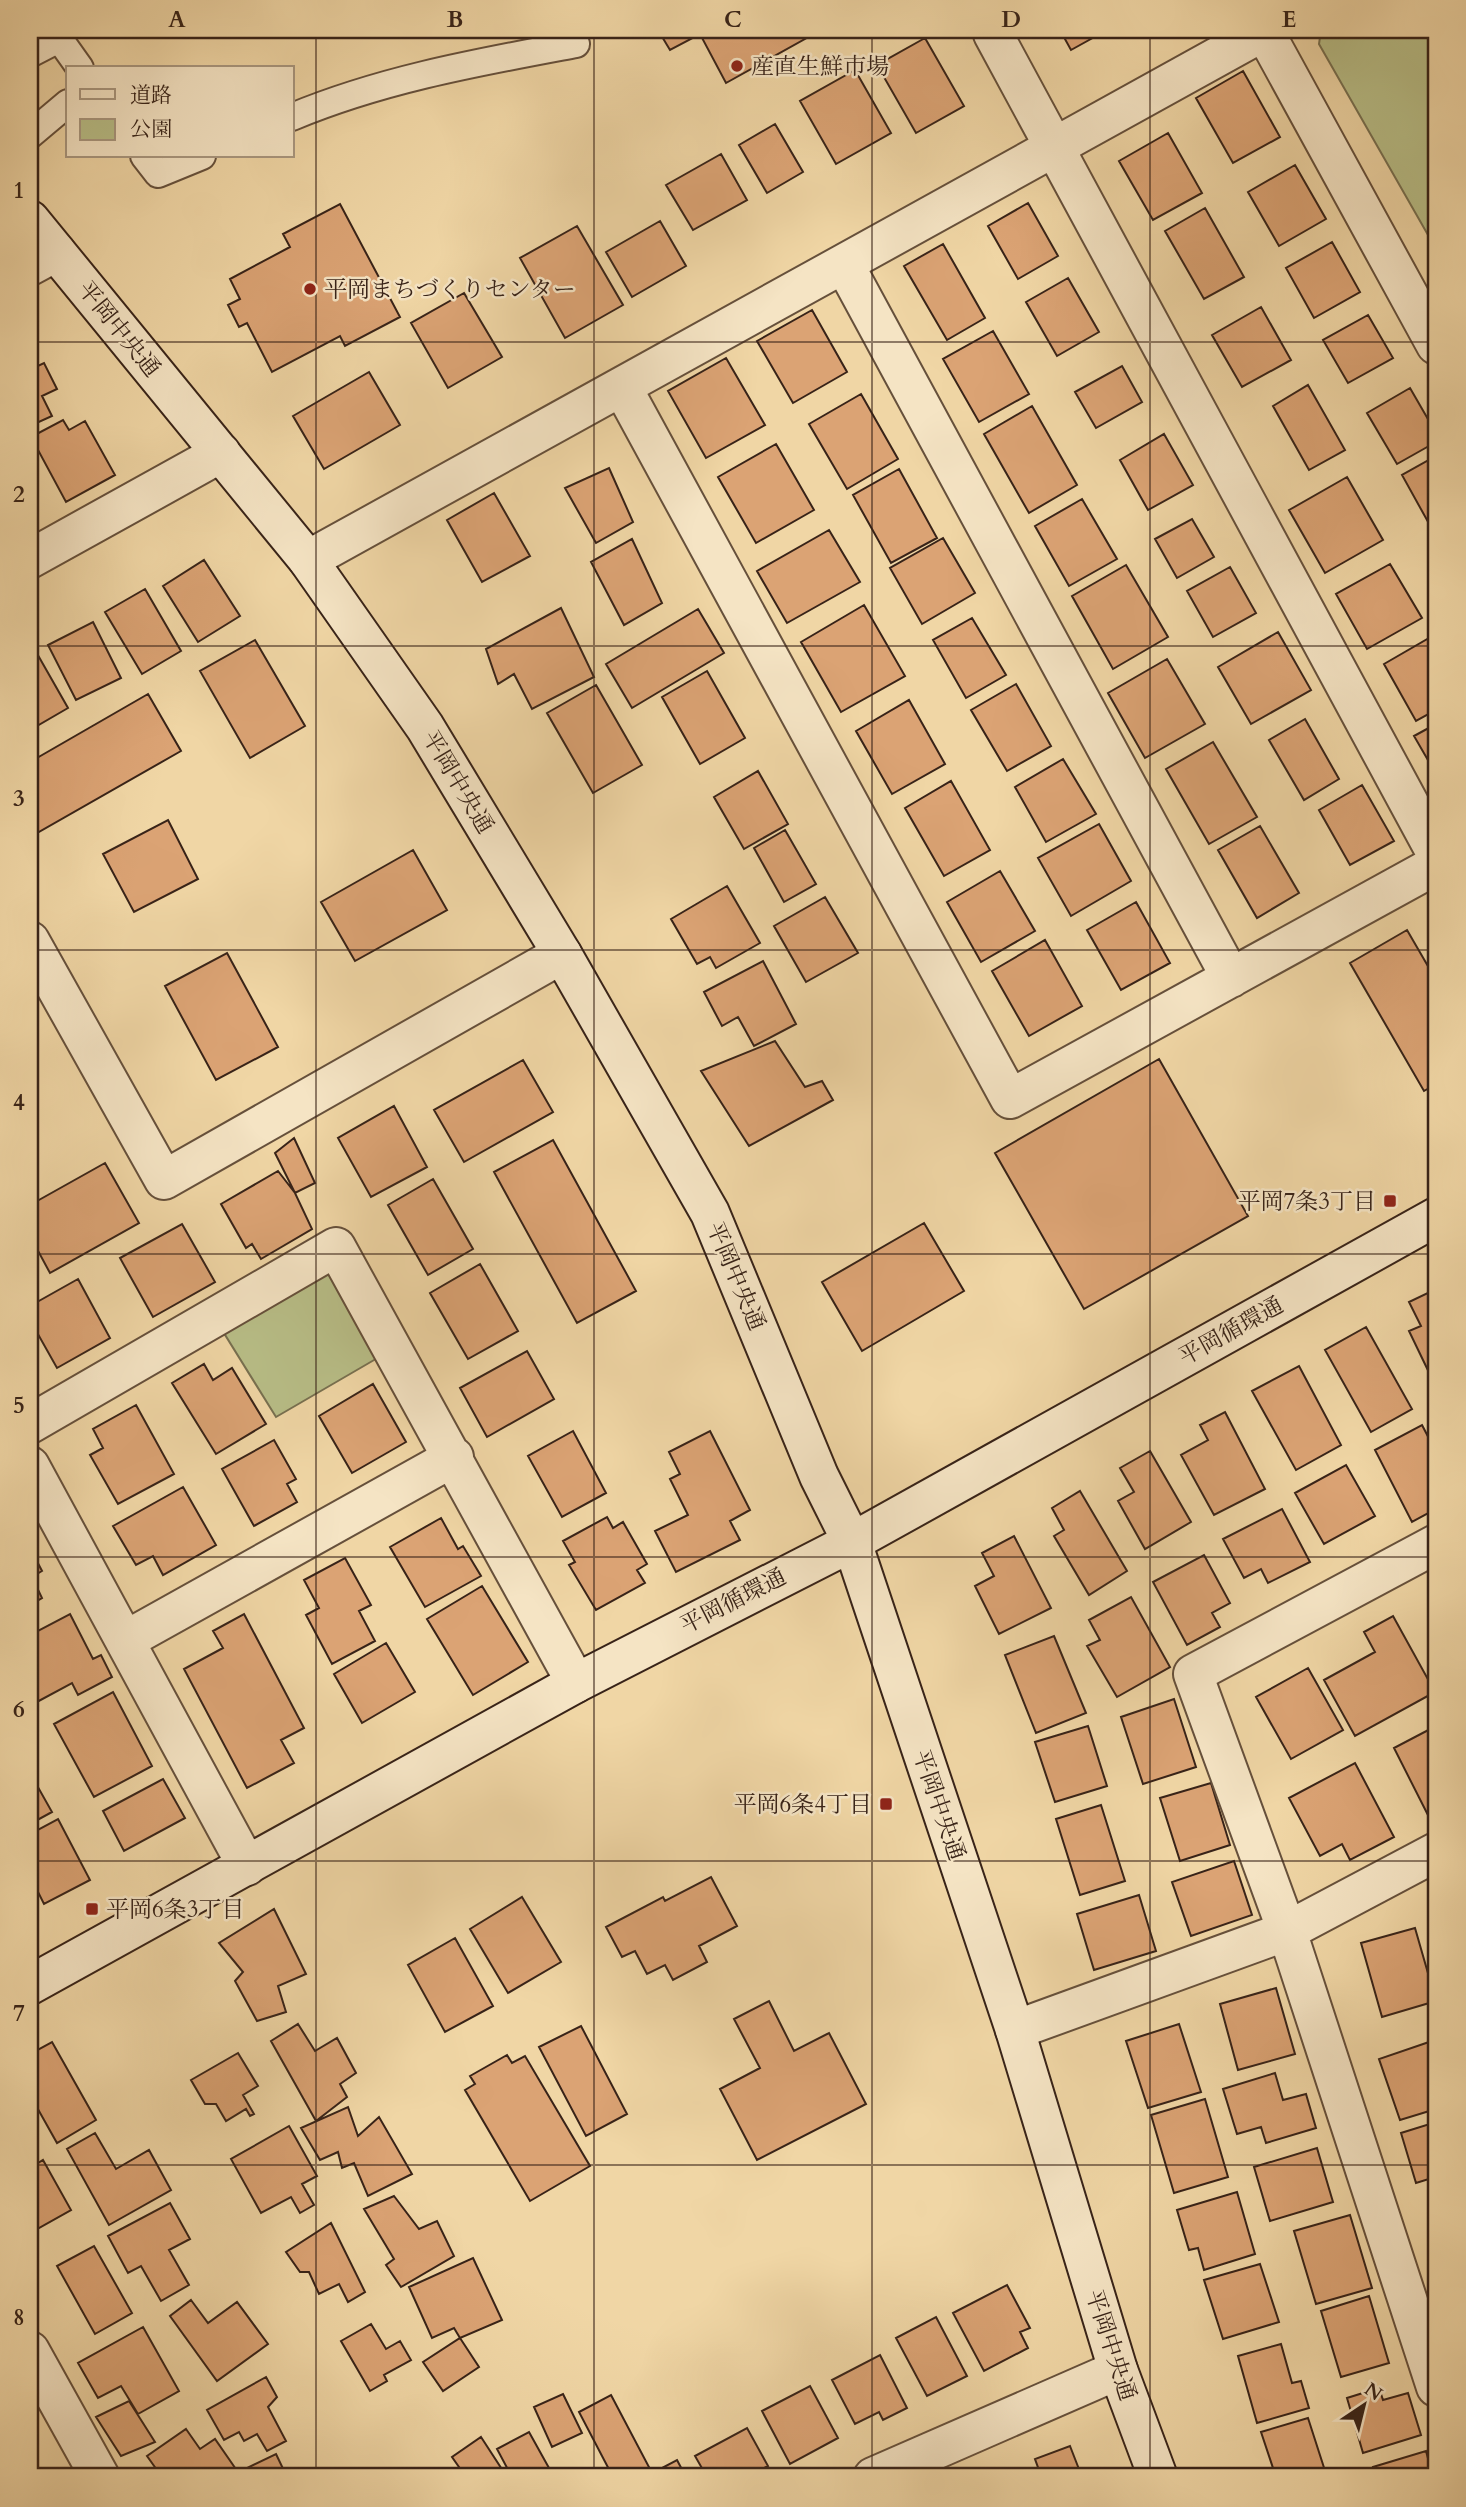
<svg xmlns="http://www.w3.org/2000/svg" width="1466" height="2507" font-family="Cardo,'Noto Serif JP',serif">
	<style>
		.park { fill: #b8be87; stroke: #787050; stroke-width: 2 }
		.building { fill: #dba374; stroke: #382318; stroke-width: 2 }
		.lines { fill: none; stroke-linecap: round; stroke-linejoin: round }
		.lane-casing { stroke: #66503b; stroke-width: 30 }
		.street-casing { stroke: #66503b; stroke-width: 42 }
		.secondary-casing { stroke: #382318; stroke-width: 42 }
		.lane { stroke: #f5e4c4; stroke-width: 26 }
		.street { stroke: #f5e4c4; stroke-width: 38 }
		.secondary { stroke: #f5e4c4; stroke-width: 38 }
		.grid { fill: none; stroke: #382318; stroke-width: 2; stroke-opacity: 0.55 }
		.poi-dot { fill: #8f2418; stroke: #f5e4c4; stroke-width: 2.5 }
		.labels { text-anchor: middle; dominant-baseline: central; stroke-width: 5; stroke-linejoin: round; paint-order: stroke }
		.poi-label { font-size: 23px; fill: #382318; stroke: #f5e4c4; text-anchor: start }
		.street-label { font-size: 23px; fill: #382318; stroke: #f5e4c4 }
		.neatline { fill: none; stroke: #382318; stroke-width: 2.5 }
		.grid-label { font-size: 23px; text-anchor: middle; font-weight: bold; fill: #382318 }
	</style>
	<rect width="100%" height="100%" fill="#f0d6a5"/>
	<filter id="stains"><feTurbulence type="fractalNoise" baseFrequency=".00286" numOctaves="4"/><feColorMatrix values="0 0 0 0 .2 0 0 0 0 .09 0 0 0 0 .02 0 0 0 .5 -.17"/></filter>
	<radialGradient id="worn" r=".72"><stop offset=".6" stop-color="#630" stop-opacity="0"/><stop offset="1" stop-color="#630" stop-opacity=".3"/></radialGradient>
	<path class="park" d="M1321,30h115v219l-117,-205z
		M336,1247l57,102 -117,68 -62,-100z"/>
	<path class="building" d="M658,30h163l-95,53 -26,-49 -30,16z
		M1060,30h47l-36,20z
		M925,38l39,68 -48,27 -39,-68z
		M855,70l36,63 -55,31 -36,-63z
		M1243,71l37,66 -47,26 -37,-65z
		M775,124l28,48 -36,21 -28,-48z
		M1168,133l34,60 -49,27 -34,-59z
		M721,154l26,46 -54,30 -27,-45z
		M1295,165l31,54 -47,27 -31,-54z
		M1028,203l30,53 -40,23 -30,-53z
		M340,204l60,113 -55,29 -5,-10 -68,36 -25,-49 -8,4 -11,-22 12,-6 -10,-20 60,-32 -7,-13z
		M1205,208l39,69 -40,22 -39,-68z
		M660,221l26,45 -54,31 -26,-45z
		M577,226l46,79 -58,33 -45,-80z
		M1332,242l28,50 -46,26 -28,-50z
		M943,244l42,74 -38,22 -43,-74z
		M1068,278l31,54 -42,24 -31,-54z
		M464,293l38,64 -54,31 -37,-65z
		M1261,307l30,53 -49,27 -30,-52z
		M812,310l35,62 -54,31 -36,-62z
		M1368,315l25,43 -45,25 -25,-43z
		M993,331l36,63 -50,28 -36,-63z
		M30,349l8,17 6,-3 13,26 -15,7 10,20 -22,10z
		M726,358l39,67 -59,33 -38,-67z
		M1122,366l20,36 -46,26 -21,-36z
		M369,372l31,53 -76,44 -31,-53z
		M1308,385l37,65 -36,20 -36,-64z
		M1410,388l26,45v9l-39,22 -30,-51z
		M861,394l37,65 -51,30 -38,-65z
		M1032,406l45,79 -48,28 -45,-79z
		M63,420l6,10 16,-9 30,54 -49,27 -35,-65z
		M1164,434l29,51 -45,25 -28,-50z
		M776,444l38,66 -58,33 -38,-66z
		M1436,456v71l-4,2 -30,-54z
		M609,468l24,54 -37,21 -31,-55z
		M899,469l38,69 -46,25 -38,-68z
		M1347,477l36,63 -58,33 -36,-63z
		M494,493l36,63 -48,26 -35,-62z
		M1082,499l35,60 -48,27 -34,-60z
		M1192,519l22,38 -37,21 -22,-39z
		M829,530l31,52 -73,41 -30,-52z
		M943,538l32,55 -53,31 -32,-56z
		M632,539l30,64 -38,22 -33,-63z
		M204,560l36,56 -42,26 -35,-56z
		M1390,564l32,54 -55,31 -31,-55z
		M1126,565l42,72 -55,32 -41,-73z
		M1230,567l26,46 -43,24 -26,-46z
		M145,589l36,62 -39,23 -37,-62z
		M864,605l41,71 -64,36 -40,-70z
		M561,608l33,69 -62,32 -18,-35 -16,10 -12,-35z
		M698,609l26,44 -92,55 -26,-44z
		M972,618l34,57 -40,23 -33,-58z
		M93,622l28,56 -45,22 -28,-55z
		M1278,632l33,58 -60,34 -33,-57z
		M1436,634v76l-20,11 -32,-57z
		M255,640l50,86 -55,32 -50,-87z
		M35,650l33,58 -38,22v-76z
		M1167,659l38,65 -60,34 -37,-65z
		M707,671l38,67 -45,26 -38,-67z
		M1016,684l35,62 -44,25 -36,-61z
		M596,685l46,80 -49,28 -46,-80z
		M148,694l33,57 -151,86v-75z
		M909,700l36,64 -53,30 -36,-63z
		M1305,719l34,60 -35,21 -35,-60z
		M1436,724v50l-22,-38z
		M1213,742l44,75 -48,27 -43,-75z
		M1063,759l33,55 -50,28 -31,-55z
		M758,771l30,53 -44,25 -30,-52z
		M951,781l39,69 -46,26 -39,-68z
		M1362,785l32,56 -44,24 -31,-55z
		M168,820l30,59 -64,33 -31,-58z
		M1099,824l32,57 -60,35 -33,-58z
		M1260,826l39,67 -42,25 -39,-68z
		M785,830l31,54 -32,18 -30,-54z
		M413,850l34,60 -92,51 -34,-59z
		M1000,871l35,60 -54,31 -34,-60z
		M727,886l33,57 -44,25 -6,-11 -13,7 -26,-45z
		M825,897l33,56 -52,29 -32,-56z
		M1136,902l34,61 -49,27 -34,-60z
		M1407,930l29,50v104l-12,7 -74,-128z
		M1045,940l37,66 -53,30 -37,-65z
		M227,953l51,94 -62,33 -51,-94z
		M763,961l33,63 -42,22 -16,-29 -16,9 -18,-34z
		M775,1041l30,46 17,-6 11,19 -84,46 -48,-75z
		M1159,1059l89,157 -164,93 -89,-156z
		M523,1060l30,52 -89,50 -30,-52z
		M394,1106l33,61 -56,30 -33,-59z
		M294,1138l21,45 -20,10 -20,-40z
		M553,1140l83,151 -59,32 -83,-151z
		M105,1163l34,60 -89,50 -20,-37v-31z
		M278,1171l17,22 17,36 -51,30 -9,-15 -6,4 -25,-44z
		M433,1179l40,70 -45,26 -40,-70z
		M924,1223l40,68 -102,60 -40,-69z
		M182,1224l33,58 -62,35 -33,-59z
		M480,1264l38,67 -50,28 -38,-66z
		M78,1279l32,59 -53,30 -27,-48v-14z
		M1436,1289v98l-27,-56 12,-5 -12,-24z
		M1366,1327l46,82 -41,23 -46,-82z
		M527,1351l27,48 -67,38 -27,-49z
		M204,1364l9,16 19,-12 34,56 -50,30 -44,-71z
		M1299,1366l42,79 -45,25 -44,-79z
		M373,1384l33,58 -54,31 -33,-57z
		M136,1405l38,69 -56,30 -28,-49 13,-7 -10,-19z
		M1225,1412l40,77 -51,26 -33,-60 27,-15 -8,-15z
		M1422,1425l14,27v57l-24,13 -37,-72z
		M573,1431l33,62 -44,24 -34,-61z
		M710,1431l40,79 -20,11 10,19 -64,32 -21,-41 33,-16 -18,-36 10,-5 -11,-22z
		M274,1440l22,39 -9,5 10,18 -43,24 -32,-57z
		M1150,1451l41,71 -46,27 -27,-48 16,-9 -14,-24z
		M1346,1465l29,51 -51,28 -29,-51z
		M183,1487l33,58 -53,30 -10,-19 -17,9 -23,-39z
		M1080,1491l47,80 -38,24 -35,-59 10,-6 -12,-22z
		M1282,1509l28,53 -42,21 -7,-14 -17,9 -21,-39z
		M607,1517l6,11 10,-6 24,42 -10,6 8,13 -49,27 -27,-45 6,-3 -12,-21z
		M441,1518l17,31 5,-3 18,30 -56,31 -35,-60z
		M1014,1536l37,72 -52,26 -24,-48 19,-10 -12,-23z
		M30,1548l12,23 -10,6 10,21 -12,7z
		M1204,1555l26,48 -18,10 8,14 -33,18 -34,-63z
		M345,1558l26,47 -12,6 16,30 -43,23 -26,-49 13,-7 -15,-28z
		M482,1586l46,76 -55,33 -46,-76z
		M1131,1597l39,70 -53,30 -30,-51 13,-6 -11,-20z
		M70,1614l23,45 8,-4 11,22 -34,18 -6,-12 -37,20 -5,-11v-57z
		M244,1614l60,114 -23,12 13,23 -47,25 -63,-119 39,-21 -10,-17z
		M1393,1616l42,76 -80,44 -31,-56 51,-28 -11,-20z
		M1054,1636l32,77 -50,20 -31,-78z
		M386,1643l29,49 -53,31 -28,-49z
		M1308,1668l35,62 -52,29 -35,-62z
		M113,1692l39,74 -58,31 -40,-73z
		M1174,1699l22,68 -53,17 -22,-67z
		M1088,1726l19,60 -52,16 -20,-60z
		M1436,1726v97l-3,2 -39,-77z
		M1355,1763l39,74 -44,23 -8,-16 -22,12 -31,-58z
		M30,1773l22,39 -22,12z
		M163,1779l22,39 -61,33 -21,-40z
		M1211,1783l19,62 -50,16 -20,-63z
		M1101,1805l24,76 -45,14 -24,-76z
		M58,1819l32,61 -46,24 -14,-28v-42z
		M1234,1861l18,54 -61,21 -19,-54z
		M711,1877l26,49 -38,20 8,16 -34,18 -8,-15 -18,9 -12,-23 -13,6 -16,-30 57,-30 2,4z
		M1139,1895l17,56 -62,19 -17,-56z
		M522,1897l39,65 -53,31 -38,-64z
		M274,1909l32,65 -28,12 8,26 -29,9 -22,-40 8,-9 -24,-29z
		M1415,1928l21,73 -54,16 -21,-74z
		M455,1938l38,68 -48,26 -37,-67z
		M1276,1988l19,66 -57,16 -18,-66z
		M769,2001l25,50 35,-18 37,71 -109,56 -37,-71 40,-21 -26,-49z
		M298,2024l17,27 22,-13 19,35 -16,11 7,13 -31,24 -45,-80z
		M1179,2024l22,68 -53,16 -22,-67z
		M581,2026l46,88 -41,22 -47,-89z
		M1435,2040l1,69 -36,11 -21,-61z
		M52,2042l44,78 -39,23 -27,-48v-41z
		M238,2053l20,33 -15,9 11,19 -4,2 -4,-7 -20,12 -10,-17h-11l-14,-24z
		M507,2055l5,8 13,-7 65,110 -60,35 -65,-111 10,-6 -5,-8z
		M1275,2073l8,27 23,-6 10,34 -50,15 -5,-16 -24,7 -14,-45z
		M1205,2099l23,78 -54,16 -23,-78z
		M348,2107l10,29 21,-19 33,57 -44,22 -14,-33 -12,5 -4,-16 -18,8 -19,-32z
		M1436,2122v70l-4,-14 -16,5 -15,-50z
		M289,2126l28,50 -15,8 12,21 -14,8 -9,-16 -30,16 -30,-54z
		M95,2133l21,36 33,-19 22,40 -62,35 -42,-76z
		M1317,2148l16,54 -63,19 -16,-54z
		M43,2160l28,50 -41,23v-65z
		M1237,2192l18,62 -51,16 -6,-22 -9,2 -12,-40z
		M394,2196l25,33 18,-8 17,35 -53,31 -15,-22 8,-6 -30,-50z
		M170,2203l20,36 -21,11 20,35 -28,16 -20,-35 -13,7 -20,-37z
		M1350,2215l22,73 -56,16 -22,-73z
		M331,2223l34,69 -17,10 -9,-18 -20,10 -10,-22h-9l-14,-20z
		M94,2246l38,67 -37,21 -38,-68z
		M473,2258l29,62 -42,18 -6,-10 -22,10 -23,-51z
		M1260,2264l19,58 -56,17 -19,-59z
		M1007,2285l23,43 -10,4 8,16 -44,23 -31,-58z
		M1369,2296l20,67 -48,14 -20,-66z
		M191,2300l17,23 29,-21 31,42 -51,37 -47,-65z
		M936,2317l31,59 -40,20 -31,-58z
		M371,2324l15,25 14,-8 11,19 -27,15 3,6 -17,10 -29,-50z
		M143,2327l36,64 -41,23 -17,-28 -23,12 -20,-35z
		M460,2338l19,29 -36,24 -20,-29z
		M1281,2344l11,39 9,-2 8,27 -52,15 -19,-67z
		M880,2355l27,53 -24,12 -4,-8 -24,12 -23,-44z
		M266,2377l11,20 -9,10 18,34 -19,10 -10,-17 -13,7 -5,-9 -15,8 -17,-30z
		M810,2386l28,52 -48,26 -28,-53z
		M1379,2388l4,12 25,-7 13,42 -58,18 -16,-55z
		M563,2394l19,39 -30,14 -18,-40z
		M611,2395l39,74 -16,8h-21l-34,-65z
		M129,2401l26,41 -34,14 -25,-39z
		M1308,2418l19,59h-51l-15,-45z
		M747,2428l21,38 -8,4 4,7h-57l-12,-21z
		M186,2429l14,20 15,-10 25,36 -78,2 -15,-21z
		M529,2432l25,45h-42l-15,-28z
		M481,2437l24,37 -5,3h-34l-14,-20z
		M1070,2446l12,31h-52l10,-4 -5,-14z
		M1426,2451l7,26h-57l-3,-10z
		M276,2454l11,23h-43l-3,-6z
		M677,2460l9,17h-41z"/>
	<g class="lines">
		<g class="lane-casing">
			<path id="lane" d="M53,30l27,38
				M30,54l29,-15
				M292,117c91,-38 188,-55 284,-73l-8,-14
				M30,135l38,-32
				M144,156l14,18 44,-18"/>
		</g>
		<g class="street-casing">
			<path id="street" d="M1264,31l172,314
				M993,34l443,819
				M844,264l387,714
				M30,266l26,-14
				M622,387l388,712 426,-234
				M30,559l191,-106
				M308,560l958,-530
				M30,941l134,239 398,-226
				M30,1424l306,-177 240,436
				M30,1466l217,400
				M1436,1544l-243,130 94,257 149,456
				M126,1640l328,-183
				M1015,2030l272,-99 149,-79
				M30,2351l70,126
				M873,2477l245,-107"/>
		</g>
		<g class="secondary-casing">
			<path id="secondary" d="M30,220l278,340 117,167 137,227 148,259 109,263 33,66 163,488 103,340 40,107
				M30,1985l546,-302 276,-141 584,-325"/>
		</g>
		<use href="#lane" class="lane"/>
		<use href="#street" class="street"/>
		<use href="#secondary" class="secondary"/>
	</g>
	<path class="grid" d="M316,30v2447M594,30v2447M872,30v2447M1150,30v2447M30,342h1406M30,646h1406M30,950h1406M30,1254h1406M30,1557h1406M30,1861h1406M30,2165h1406"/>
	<g class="poi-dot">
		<circle cx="737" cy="66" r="7"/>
		<circle cx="310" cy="289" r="7"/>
		<rect x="1383" y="1194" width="14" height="14" rx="3.5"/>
		<rect x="879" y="1797" width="14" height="14" rx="3.5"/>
		<rect x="85" y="1902" width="14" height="14" rx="3.5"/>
	</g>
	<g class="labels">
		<g class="poi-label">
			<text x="751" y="66">産直生鮮市場</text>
			<text x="324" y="289">平岡まちづくりセンター</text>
			<text x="1376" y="1201" text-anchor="end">平岡7条3丁目</text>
			<text x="872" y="1804" text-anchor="end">平岡6条4丁目</text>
			<text x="106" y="1909">平岡6条3丁目</text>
		</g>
		<g class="street-label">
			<text transform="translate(119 329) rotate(51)">平岡中央通</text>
			<text transform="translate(458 782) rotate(59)">平岡中央通</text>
			<text transform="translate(736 1276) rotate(67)">平岡中央通</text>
			<text transform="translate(1231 1331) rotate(-29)">平岡循環通</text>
			<text transform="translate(733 1601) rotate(-27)">平岡循環通</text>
			<text transform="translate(939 1805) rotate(71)">平岡中央通</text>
			<text transform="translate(1111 2345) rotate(72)">平岡中央通</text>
		</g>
	</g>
	<rect width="1466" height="2507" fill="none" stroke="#f0d6a5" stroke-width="77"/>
	<rect x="66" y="66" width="228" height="91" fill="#f5e4c4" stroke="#a9977f" stroke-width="2"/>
	<rect x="80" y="89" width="35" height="10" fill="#f5e4c4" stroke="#a9977f" stroke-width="2"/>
	<text x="130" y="102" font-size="21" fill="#382318">道路</text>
	<rect x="80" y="119" width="35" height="21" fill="#b8be87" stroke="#a9977f" stroke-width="2"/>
	<text x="130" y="136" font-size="21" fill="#382318">公園</text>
	<g transform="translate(1364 2405) rotate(35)" stroke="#f5e4c4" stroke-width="5" paint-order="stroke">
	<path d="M0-5L12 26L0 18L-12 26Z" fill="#382318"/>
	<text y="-10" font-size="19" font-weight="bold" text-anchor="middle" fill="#382318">N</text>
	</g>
	<rect x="38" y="38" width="1390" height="2430" class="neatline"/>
	<g class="grid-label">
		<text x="177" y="27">A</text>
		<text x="455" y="27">B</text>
		<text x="733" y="27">C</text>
		<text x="1011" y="27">D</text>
		<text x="1289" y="27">E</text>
		<text x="19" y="198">1</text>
		<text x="19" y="502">2</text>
		<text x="19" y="806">3</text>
		<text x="19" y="1110">4</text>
		<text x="19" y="1413">5</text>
		<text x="19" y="1717">6</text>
		<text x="19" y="2021">7</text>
		<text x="19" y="2325">8</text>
	</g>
	<rect width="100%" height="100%" filter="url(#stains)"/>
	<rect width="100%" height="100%" fill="url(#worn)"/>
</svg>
